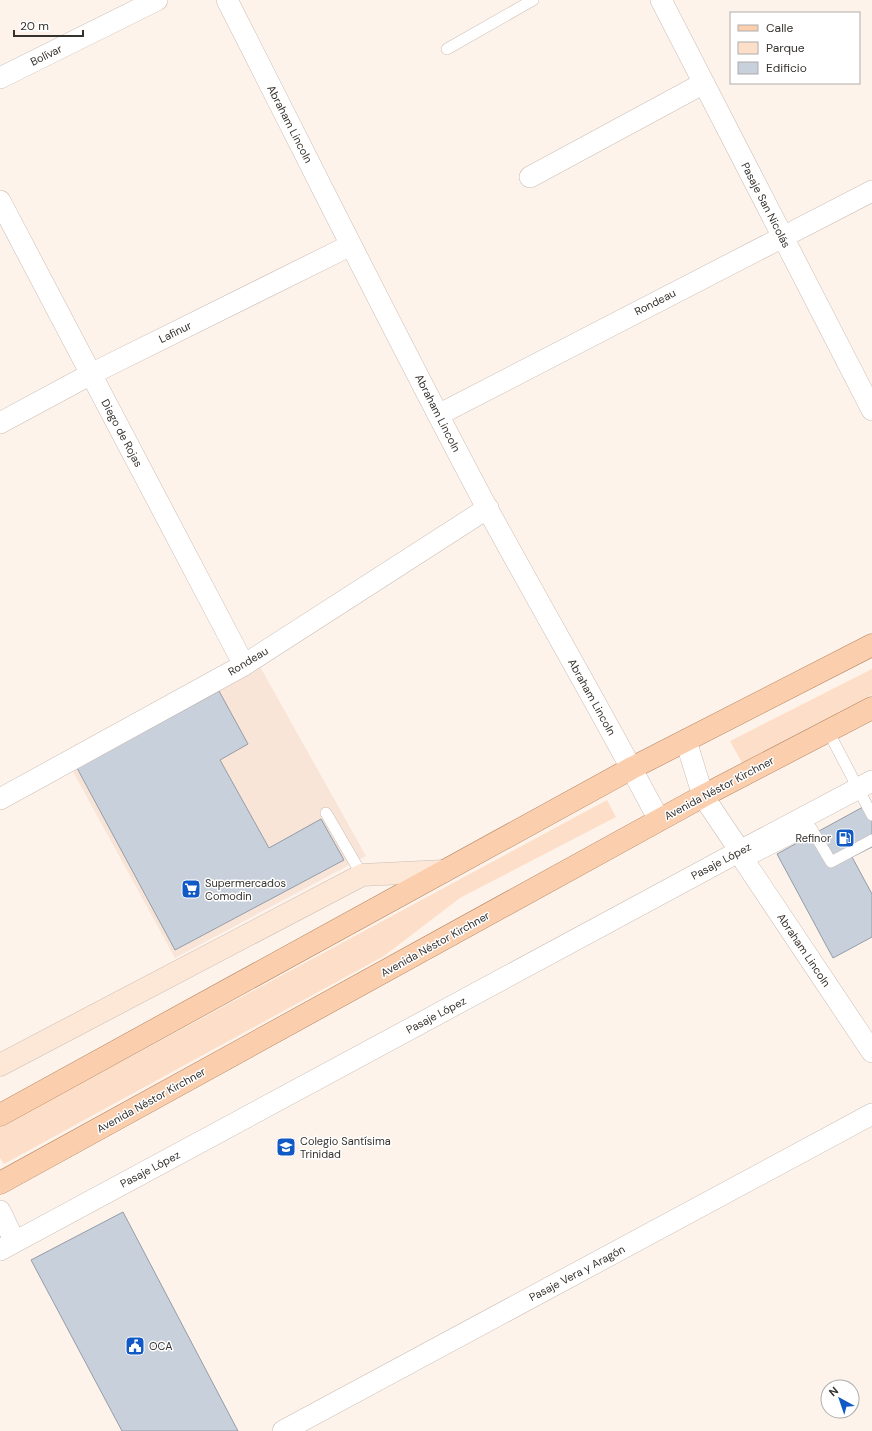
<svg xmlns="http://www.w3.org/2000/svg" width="872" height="1431" font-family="'DM Sans',sans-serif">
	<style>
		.built { fill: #f8e5d7 }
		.green { fill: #fddfc9 }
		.building { fill: #c8d0dc; stroke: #949ca7 }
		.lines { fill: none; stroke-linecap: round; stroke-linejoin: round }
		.lane-casing { stroke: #cbbeb5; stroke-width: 12 }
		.street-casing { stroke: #cbbeb5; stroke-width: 22 }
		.secondary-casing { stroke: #cbbeb5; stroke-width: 23 }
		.primary-casing { stroke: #b4835e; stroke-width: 23 }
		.lane { stroke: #fff; stroke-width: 11 }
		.street { stroke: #fff; stroke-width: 21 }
		.secondary { stroke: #fde7d6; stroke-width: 22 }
		.primary { stroke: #fbcfae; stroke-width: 22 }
		.labels { text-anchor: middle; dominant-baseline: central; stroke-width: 3; stroke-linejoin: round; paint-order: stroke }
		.street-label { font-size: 11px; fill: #35312d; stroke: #fff }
		.poi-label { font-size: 11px; fill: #35312d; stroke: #fff; text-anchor: start }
	</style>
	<rect width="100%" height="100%" fill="#fdf3eb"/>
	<path class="built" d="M258,663l108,193 -191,102 -104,-190z"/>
	<path class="green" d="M872,669v26l-130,68 -12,-22z
		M607,800l9,17 -156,81 -76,58 -380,208 -4,-6v-31z"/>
	<path class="building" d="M219,691l29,53 -28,16 49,88 52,-29 23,41 -169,90 -98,-182z
		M872,802v45l-20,10 20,37v43l-39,21 -56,-104z
		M123,1212l115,219h-116l-91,-171z"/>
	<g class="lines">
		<g class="lane-casing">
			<path id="lane" d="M447,49l86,-49
				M828,731l44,84
				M326,813l36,62
				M745,862l66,-34 20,34 41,-22"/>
		</g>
		<g class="street-casing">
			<path id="street" d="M227,0c86,169 170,339 259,506 57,105 117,208 173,314
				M661,0l211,410
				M0,78l157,-78
				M530,177l174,-94
				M0,201l244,464
				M438,415l434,-224
				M0,423l91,-49 260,-129
				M686,741l17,55 37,55 5,11 127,190
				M0,799l244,-134 244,-157
				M0,1211l15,31
				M0,1250l740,-399 132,-70
				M283,1431l589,-317"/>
		</g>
		<g class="secondary-casing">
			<path id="secondary" d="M0,1065l362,-190 82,-4"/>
		</g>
		<g class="primary-casing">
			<path id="primary" d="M0,1115l632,-347 240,-123
				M0,1183l703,-387 169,-88"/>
		</g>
		<use href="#lane" class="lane"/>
		<use href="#street" class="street"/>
		<use href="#secondary" class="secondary"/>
		<use href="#primary" class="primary"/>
	</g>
	<defs>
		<g id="fuel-square" transform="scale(1)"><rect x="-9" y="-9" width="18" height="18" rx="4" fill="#115ac5" stroke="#fff"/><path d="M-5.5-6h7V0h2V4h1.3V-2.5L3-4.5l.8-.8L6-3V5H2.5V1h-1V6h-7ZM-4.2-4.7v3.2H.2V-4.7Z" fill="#fff"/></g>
		<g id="supermarket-square" transform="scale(1)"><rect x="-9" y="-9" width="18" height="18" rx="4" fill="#115ac5" stroke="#fff"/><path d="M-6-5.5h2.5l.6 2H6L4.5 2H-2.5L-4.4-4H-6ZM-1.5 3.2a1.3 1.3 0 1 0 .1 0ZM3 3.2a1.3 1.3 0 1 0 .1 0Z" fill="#fff"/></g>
		<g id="school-square" transform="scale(1)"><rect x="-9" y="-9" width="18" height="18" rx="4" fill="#115ac5" stroke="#fff"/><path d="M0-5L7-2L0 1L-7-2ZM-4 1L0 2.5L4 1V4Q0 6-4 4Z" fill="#fff"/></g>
		<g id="civic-square" transform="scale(1)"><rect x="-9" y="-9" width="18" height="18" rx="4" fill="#115ac5" stroke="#fff"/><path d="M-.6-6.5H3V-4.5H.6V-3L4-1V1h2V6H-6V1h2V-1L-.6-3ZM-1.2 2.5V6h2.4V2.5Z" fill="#fff"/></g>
	</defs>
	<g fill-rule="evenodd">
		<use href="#fuel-square" x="845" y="838"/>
		<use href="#supermarket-square" x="191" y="889"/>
		<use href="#school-square" x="286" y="1147"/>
		<use href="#civic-square" x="135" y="1346"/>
	</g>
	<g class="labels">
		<g class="street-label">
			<text transform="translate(46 55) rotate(-26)">Bolívar</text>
			<text transform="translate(290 124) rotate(63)">Abraham Lincoln</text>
			<text transform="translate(766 205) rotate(63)">Pasaje San Nicolás</text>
			<text transform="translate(655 302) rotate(-27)">Rondeau</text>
			<text transform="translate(175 332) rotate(-26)">Lafinur</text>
			<text transform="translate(438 413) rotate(63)">Abraham Lincoln</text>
			<text transform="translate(122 433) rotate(62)">Diego de Rojas</text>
			<text transform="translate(248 661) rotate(-31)">Rondeau</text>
			<text transform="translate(592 697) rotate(61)">Abraham Lincoln</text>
			<text transform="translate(719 788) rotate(-28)">Avenida Néstor Kirchner</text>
			<text transform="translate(721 861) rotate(-28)">Pasaje López</text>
			<text transform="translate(435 944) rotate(-29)">Avenida Néstor Kirchner</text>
			<text transform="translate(804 950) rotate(56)">Abraham Lincoln</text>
			<text transform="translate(436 1015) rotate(-28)">Pasaje López</text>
			<text transform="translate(151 1100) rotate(-29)">Avenida Néstor Kirchner</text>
			<text transform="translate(150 1169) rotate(-28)">Pasaje López</text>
			<text transform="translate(577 1273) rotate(-28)">Pasaje Vera y Aragón</text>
		</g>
		<g class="poi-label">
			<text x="831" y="838" text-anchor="end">Refinor</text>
			<text x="205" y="883">Supermercados<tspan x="205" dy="13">Comodin</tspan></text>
			<text x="300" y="1141">Colegio Santísima<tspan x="300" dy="13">Trinidad</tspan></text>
			<text x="149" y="1346">OCA</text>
		</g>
	</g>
	<rect x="730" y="12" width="130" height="72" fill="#ffffff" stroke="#aeadab"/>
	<rect x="738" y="25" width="20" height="6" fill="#fbcfae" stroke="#aeadab"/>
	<text x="766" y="32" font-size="12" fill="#35312d">Calle</text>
	<rect x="738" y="42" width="20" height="12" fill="#fddfc9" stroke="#aeadab"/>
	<text x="766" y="52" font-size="12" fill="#35312d">Parque</text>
	<rect x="738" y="62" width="20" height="12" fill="#c8d0dc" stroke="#aeadab"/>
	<text x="766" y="72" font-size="12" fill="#35312d">Edificio</text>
	<g transform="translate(840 1399) rotate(320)"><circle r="19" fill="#ffffff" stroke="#aeadab"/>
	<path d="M0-3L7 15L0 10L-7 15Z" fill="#115ac5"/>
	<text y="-6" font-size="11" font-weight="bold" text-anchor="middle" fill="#35312d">N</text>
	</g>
	<path d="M14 30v6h69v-6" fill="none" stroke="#35312d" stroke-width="2"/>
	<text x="20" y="30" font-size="12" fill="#35312d" stroke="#ffffff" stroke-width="3" paint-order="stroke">20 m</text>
</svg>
